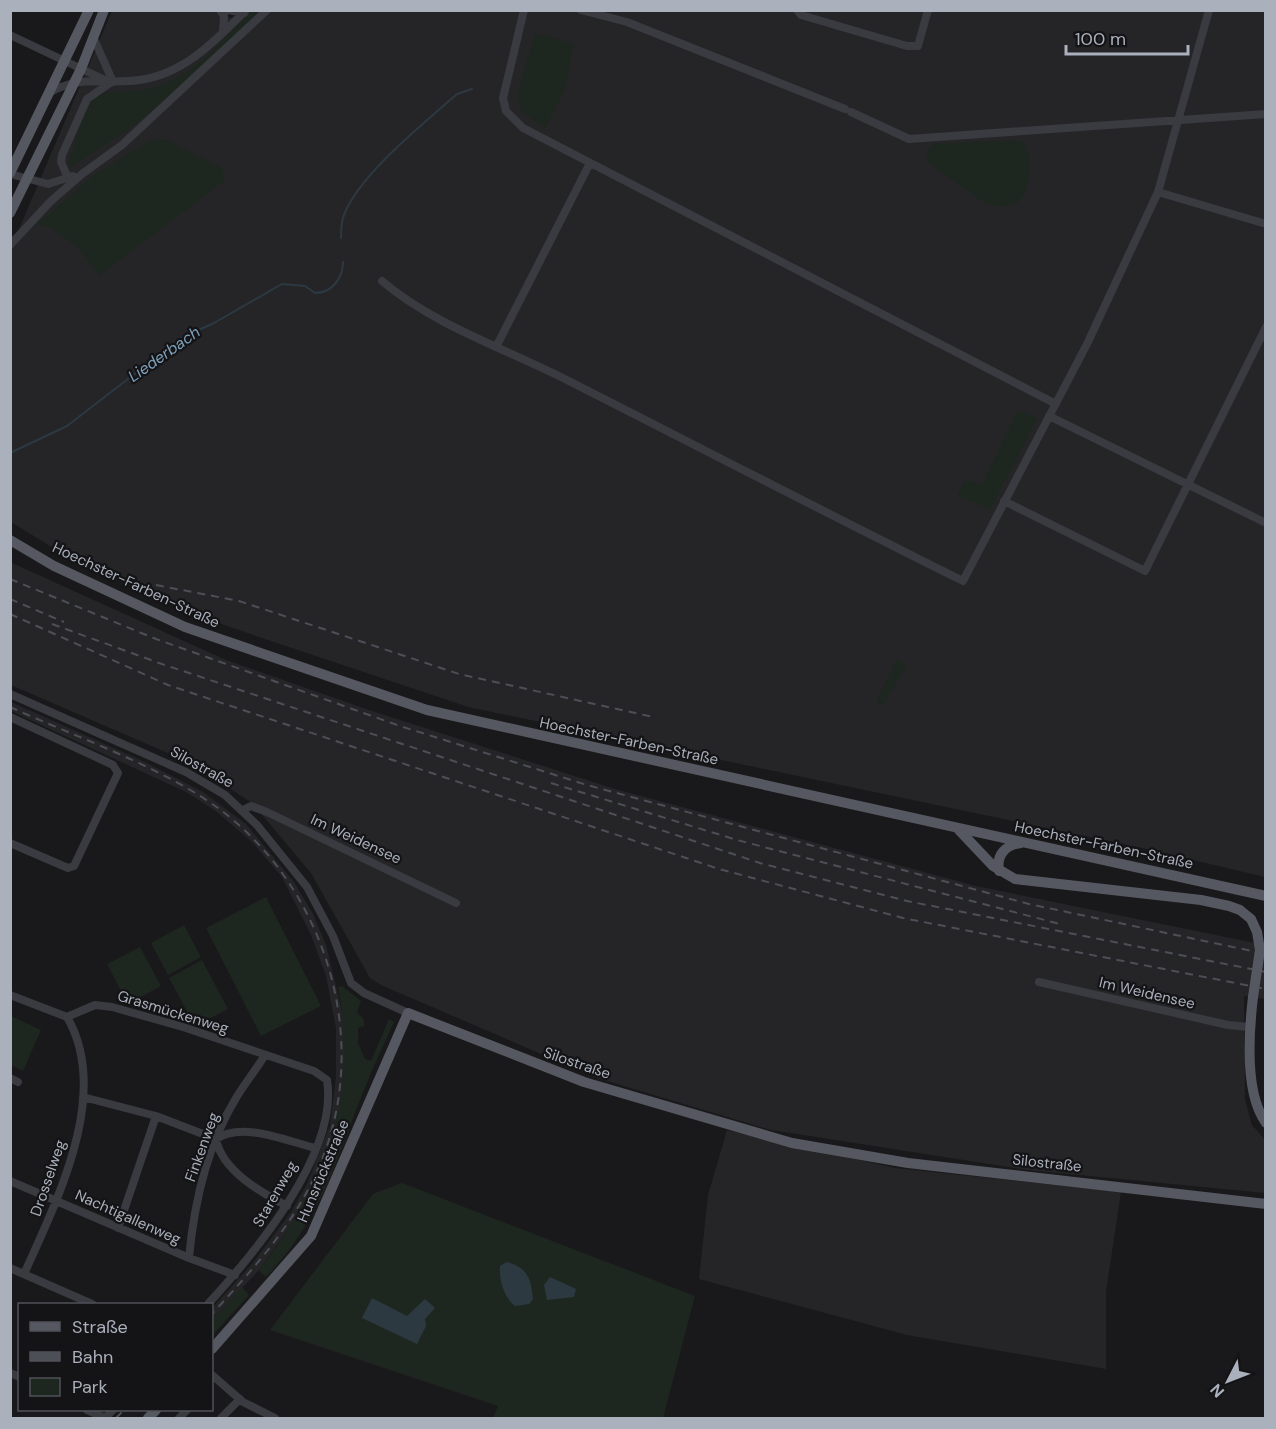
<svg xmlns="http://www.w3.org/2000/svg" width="1276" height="1429" font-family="'DM Sans',sans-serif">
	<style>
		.built { fill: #252528 }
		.green { fill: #1e271f }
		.water { fill: #2d3941 }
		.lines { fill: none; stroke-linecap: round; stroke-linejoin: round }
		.stream { stroke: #2d3941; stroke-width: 2 }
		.minor { stroke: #393b41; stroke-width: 8 }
		.major { stroke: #555860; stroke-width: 10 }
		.rail { stroke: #4c4f56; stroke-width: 2; stroke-dasharray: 8 6; stroke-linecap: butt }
		.major-bridge { stroke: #555860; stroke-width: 10 }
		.labels { text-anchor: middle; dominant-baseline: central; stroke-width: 4.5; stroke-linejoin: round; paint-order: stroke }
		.street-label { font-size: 15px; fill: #aab0bc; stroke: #141416 }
		.water-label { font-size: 16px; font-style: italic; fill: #7ea0ba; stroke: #141416 }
	</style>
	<rect width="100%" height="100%" fill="#19191b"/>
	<path class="built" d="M239,10l1026,1v866l-123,-29 -674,-141 -268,-90 -124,-55 -65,-40 -1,-272 102,-239h101l21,8z
		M10,562l216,98 143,50 246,79 361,97 289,59v54l-21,-3 1,104 7,25 13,15v53l-237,-23 -257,-40 -174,-52 -216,-93 -11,-7 -59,-105 -59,-70 -61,-40 -180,-78z
		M11,702l134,60 58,30 43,32 48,58 19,32 13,31 18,74 1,43 -4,47 -17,55 -27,53 -38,53 -47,50v-12l40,-44 39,-52 16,-28 23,-59 6,-48v-49l-10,-52 -15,-41 -29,-58 -30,-35 -35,-30 -31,-20 -175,-81z
		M727,1130l168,38 226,24 -15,100v77l-199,-34 -208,-56 9,-84z"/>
	<path class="green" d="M252,11h8l-80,77 -56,45 -54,34 -2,-4c7,-19 12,-44 23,-61 10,-15 27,-9 42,-11 15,-1 32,-6 44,-13 29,-17 52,-45 75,-67z
		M535,33l39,11 -9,45 -20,39 -23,-16 -5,-16z
		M167,140l55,28 3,12 -126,96c-15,-25 -35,-43 -61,-53l57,-49 54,-33z
		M1015,140l9,3 2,8 3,1c3,31 -3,66 -44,51l-55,-39 -4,-6 3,-11 5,-3z
		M1018,410l19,9 -47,90 -33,-13 8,-16 17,4z
		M897,660l10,5 -24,40 -7,-4z
		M266,897l55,109 -60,30 -55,-108z
		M184,925l17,32 -33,18 -17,-32z
		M140,947l21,39 -33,18 -21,-40z
		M202,960l26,49 -33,17 -26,-48z
		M342,986l19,15 -4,11 7,8v6l-6,2v15l7,16 6,2 18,-42 5,3c-10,22 -21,45 -30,68 -30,73 -41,127 -98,187l-7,-7c67,-85 100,-173 79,-283z
		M11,1016l30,14 -18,41 -12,-6z
		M402,1183l293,113 -32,122h-170l5,-12 -228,-76 103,-136z
		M242,1287l7,8 -37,41v-16z"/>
	<path class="water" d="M507,1262c21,6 24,17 26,37l-4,5 -14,2c-11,-9 -16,-25 -15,-40z
		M550,1277l26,12 -2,8 -27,3 -3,-15z
		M372,1298l35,18 18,-17 10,9 -10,11 1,7 -9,18 -55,-26z"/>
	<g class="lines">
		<path class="stream" d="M341,238c0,-7 0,-16 3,-23 15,-40 80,-92 113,-121l15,-5
			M10,453l57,-27 114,-88 33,-15 68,-39 23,2 10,7c17,0 28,-15 28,-31"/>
		<path class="minor" d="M220,10l4,6 -1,16
			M228,10l16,3
			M524,10l-21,88 3,13 17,17 533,276
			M581,10l46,12 218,87
			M797,10l4,5 106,31h11l10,-36
			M10,35l95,45
			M94,39l19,43
			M49,93c32,-19 56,-8 90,-13 45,-6 76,-39 107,-70
			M851,112l58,27 357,-25
			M10,174l38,10 25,-8
			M68,178l-7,-16 1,-7 25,-56 23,-16
			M1158,192l108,32
			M10,245l41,-44 31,-27 40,-29 145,-135
			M382,281c52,44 119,66 179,96 134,68 267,137 402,204l124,-237 71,-152 51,-182
			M496,347l94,-184
			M1049,416l217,107
			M1004,501l141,70 121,-244
			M10,694l176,78 39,23 32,30 50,62 26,49 18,47 13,10 44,20
			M10,717l103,48 5,8 -44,93 -6,2 -58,-25
			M243,810l8,-4 16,6 189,91
			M1039,982l189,43 21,2
			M10,995l57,22 28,-12 17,2 71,20 131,44 13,9c12,73 -73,174 -119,224
			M10,1078l8,4
			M83,1097l73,19 60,23c26,-18 71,2 99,9
			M216,1139c6,32 46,54 71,67
			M10,1181l179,77 46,17
			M118,1228l38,-112
			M189,1258c5,-55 18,-112 47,-160 9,-15 20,-28 29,-43
			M10,1268l82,36
			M24,1274c32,-72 88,-180 43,-257
			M10,1373l10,4
			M212,1375l31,27 32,16
			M87,1410l18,8 8,-8
			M179,1418l8,-8
			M221,1418l19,-19"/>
		<path class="major" d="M10,173l79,-163
			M10,213l71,-144 23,-59
			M10,540l44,26 131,61 242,83 839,186
			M959,830l34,36 22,13 186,21 28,6 11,4 11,9 6,13 3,18
			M999,871c-3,-17 7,-26 22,-28
			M1253,997c-4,34 -9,96 13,126
			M212,1349l99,-113 97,-223 176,69 208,61 116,20 358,41
			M148,1418l8,-8"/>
		<path class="rail" d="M10,579l146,60 244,87 187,59 442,119 237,50
			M156,585l83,16 220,73 194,43
			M10,599l54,23
			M10,614l158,71 551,184 184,49 363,71
			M52,624l107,39 601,200 147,38 359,71
			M10,707c66,30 155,61 212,104 106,81 151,234 96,358 -25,57 -65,100 -106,145
			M551,783l186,57 323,84
			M116,1418l8,-8"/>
		<path class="major-bridge" d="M1253,997l7,-47"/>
	</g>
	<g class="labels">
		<g class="street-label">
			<text transform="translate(136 585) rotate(25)">Hoechster-Farben-Straße</text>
			<text transform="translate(629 741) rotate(12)">Hoechster-Farben-Straße</text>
			<text transform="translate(202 767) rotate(29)">Silostraße</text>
			<text transform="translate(356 839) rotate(25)">Im Weidensee</text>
			<text transform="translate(1104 845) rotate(12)">Hoechster-Farben-Straße</text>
			<text transform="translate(1147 993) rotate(13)">Im Weidensee</text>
			<text transform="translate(173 1012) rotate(17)">Grasmückenweg</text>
			<text transform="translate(577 1063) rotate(19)">Silostraße</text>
			<text transform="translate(202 1147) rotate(-70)">Finkenweg</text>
			<text transform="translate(1047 1163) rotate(6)">Silostraße</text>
			<text transform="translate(323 1171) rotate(-67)">Hunsrückstraße</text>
			<text transform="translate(48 1178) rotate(-71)">Drosselweg</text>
			<text transform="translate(275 1194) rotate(-60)">Starenweg</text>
			<text transform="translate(128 1217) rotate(24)">Nachtigallenweg</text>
		</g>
		<g class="water-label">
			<text transform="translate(164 354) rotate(-35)">Liederbach</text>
		</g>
	</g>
	<rect width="1276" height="1429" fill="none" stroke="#aab0bc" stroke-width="24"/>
	<rect x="18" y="1303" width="195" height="108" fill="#141416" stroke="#505258" stroke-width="1.5"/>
	<rect x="30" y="1322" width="30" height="9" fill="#555860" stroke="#505258" stroke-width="1.5"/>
	<text x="72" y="1333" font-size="18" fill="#aab0bc">Straße</text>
	<rect x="30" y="1352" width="30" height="9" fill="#4c4f56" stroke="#505258" stroke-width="1.5"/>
	<text x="72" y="1363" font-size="18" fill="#aab0bc">Bahn</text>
	<rect x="30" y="1378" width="30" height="18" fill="#1e271f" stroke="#505258" stroke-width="1.5"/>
	<text x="72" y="1393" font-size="18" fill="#aab0bc">Park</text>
	<g transform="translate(1228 1381) rotate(228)" stroke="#141416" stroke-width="4.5" paint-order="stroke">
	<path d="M0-4.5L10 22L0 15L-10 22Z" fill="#aab0bc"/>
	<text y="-9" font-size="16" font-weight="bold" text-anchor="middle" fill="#aab0bc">N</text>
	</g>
	<path d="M1066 45v9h122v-9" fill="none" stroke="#aab0bc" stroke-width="3"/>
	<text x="1075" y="45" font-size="18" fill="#aab0bc" stroke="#141416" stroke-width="4.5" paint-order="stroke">100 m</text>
</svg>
